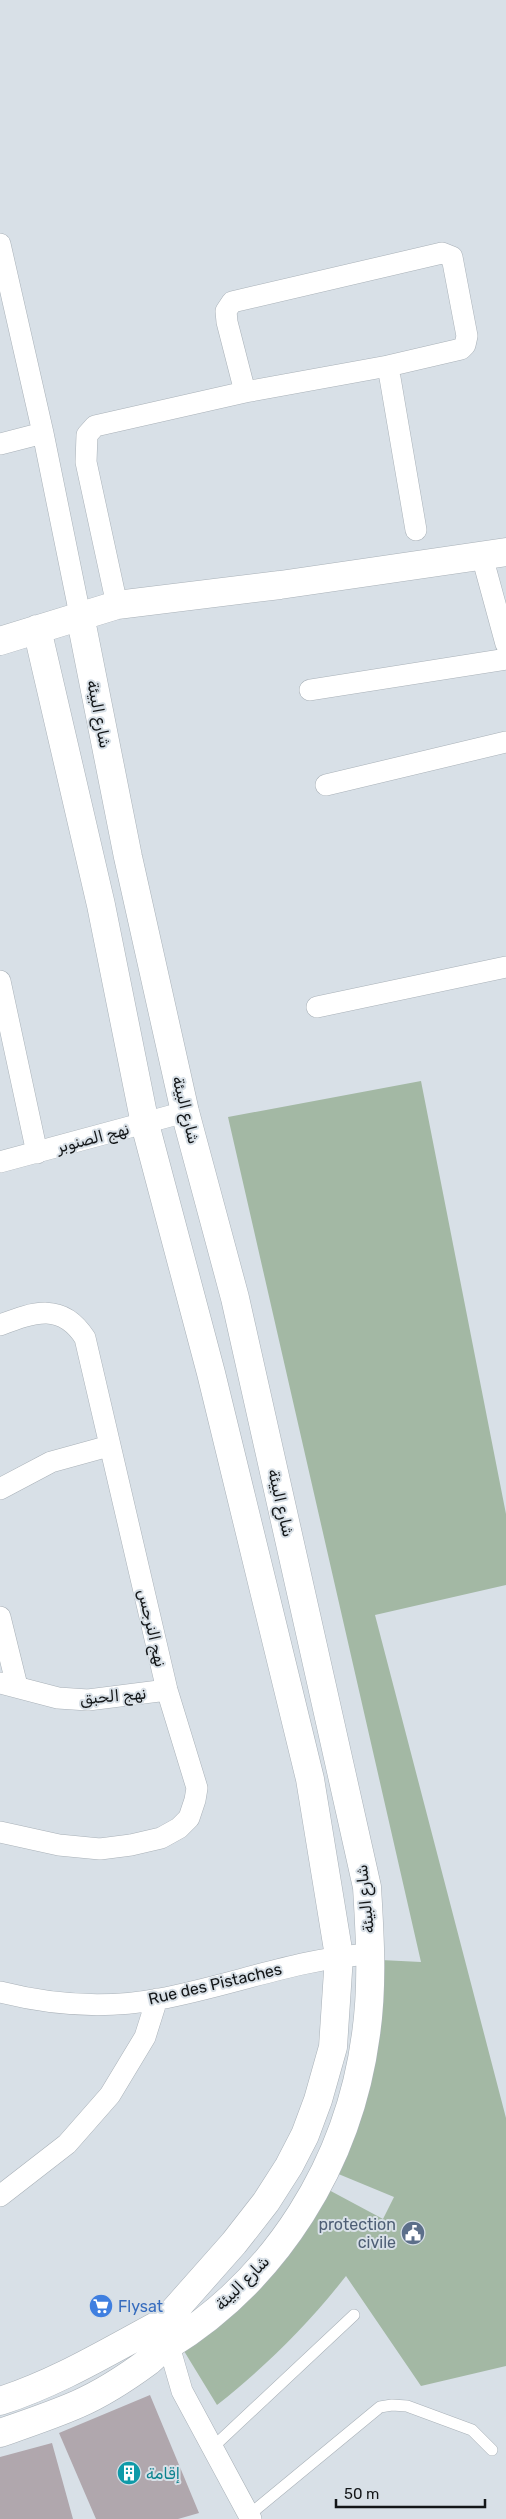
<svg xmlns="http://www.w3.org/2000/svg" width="506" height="2519" font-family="Rubik,'Noto Naskh Arabic',sans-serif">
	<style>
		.green { fill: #a3b8a4 }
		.building { fill: #b0a7ad }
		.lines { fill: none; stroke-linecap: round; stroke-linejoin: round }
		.service-casing { stroke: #a9b1b8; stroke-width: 12 }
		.minor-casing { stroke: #a9b1b8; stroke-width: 22 }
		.tertiary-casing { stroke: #a9b1b8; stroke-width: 29 }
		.service { stroke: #fff; stroke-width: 11 }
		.minor { stroke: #fff; stroke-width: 21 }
		.tertiary { stroke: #fff; stroke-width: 28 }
		.labels { text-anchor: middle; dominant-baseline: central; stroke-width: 4; stroke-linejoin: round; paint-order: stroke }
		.street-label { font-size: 16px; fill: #131618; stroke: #d8e0e7 }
		.service-label { font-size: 16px; fill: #4e5e75; stroke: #d8e0e7; text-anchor: end }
		.shop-label { font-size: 16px; fill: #366cbe; stroke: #d8e0e7; text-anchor: start }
		.culture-label { font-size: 16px; fill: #0d838f; stroke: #d8e0e7; text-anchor: start }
	</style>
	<rect width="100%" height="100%" fill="#d8e0e7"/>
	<path class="green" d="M421,1081l85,433v71l-131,30 131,503v248l-85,20 -75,-110c-40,51 -79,89 -129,129l-33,-54 143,-162 56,30 11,-22 -58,-24 45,-213 40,2 -193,-845z"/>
	<path class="building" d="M150,2395l49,118 -21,6h-82l-37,-86z
		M52,2443l21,76h-73v-62z"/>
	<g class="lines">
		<g class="service-casing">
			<path id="service" d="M211,2449l143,-134
				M249,2515l131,-108 12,-2 15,1 65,24 20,20"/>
		</g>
		<g class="minor-casing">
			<path id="minor" d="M0,244l43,189 37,182
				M388,366l28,164
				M0,444l43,-11
				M482,556l24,88
				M117,605l-31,-143 1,-27 8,-9 150,-34 143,-26 73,-17 4,-4 2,-9 -15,-79 -10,-4 -210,49 -6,9 1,11 18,70
				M310,690l196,-31
				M326,785l180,-43
				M0,981l37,172
				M317,1007l189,-40
				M0,1162l185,-50
				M0,1325c34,-13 62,-23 85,13l82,352 30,98 -2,12 -6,18 -10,10 -18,10 -30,7 -31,4 -41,-4 -59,-13
				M0,1489l51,-27 58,-16
				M0,1617l17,69
				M0,1683l58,15 30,2 79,-10
				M0,1992c51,13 106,17 159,7 71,-13 140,-41 212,-45
				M0,2196l67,-52 43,-49 35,-58 12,-38
				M169,2346l13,45 69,128"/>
		</g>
		<g class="tertiary-casing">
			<path id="tertiary" d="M37,629l64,276 44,219 66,249 99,406 29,177 -6,91 -15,53 -13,35 -16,31 -23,36 -32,41 -69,78
				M0,641l117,-36 163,-20 226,-33
				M0,2401c56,-18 104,-47 156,-75
				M0,2433c26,-9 53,-18 78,-29 25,-11 48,-26 71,-43 5,-4 11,-11 17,-14 111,-68 183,-184 200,-313 7,-49 4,-98 1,-147l-132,-589 -50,-186 -57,-255 -48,-242"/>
		</g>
		<use href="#service" class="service"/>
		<use href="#minor" class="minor"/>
		<use href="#tertiary" class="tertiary"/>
	</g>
	<defs>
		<g id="civic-disc" transform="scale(1.25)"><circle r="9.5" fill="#5c6f8a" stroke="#d8e0e7"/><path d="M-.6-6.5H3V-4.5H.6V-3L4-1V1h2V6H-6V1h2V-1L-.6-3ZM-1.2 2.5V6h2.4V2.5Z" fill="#fff"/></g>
		<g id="supermarket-disc" transform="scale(1.25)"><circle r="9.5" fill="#3f7fe0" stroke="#d8e0e7"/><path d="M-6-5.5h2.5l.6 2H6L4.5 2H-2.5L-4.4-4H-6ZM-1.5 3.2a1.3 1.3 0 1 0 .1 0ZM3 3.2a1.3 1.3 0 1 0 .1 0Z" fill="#fff"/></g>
		<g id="building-disc" transform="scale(1.25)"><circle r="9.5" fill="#0f9aa8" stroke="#d8e0e7"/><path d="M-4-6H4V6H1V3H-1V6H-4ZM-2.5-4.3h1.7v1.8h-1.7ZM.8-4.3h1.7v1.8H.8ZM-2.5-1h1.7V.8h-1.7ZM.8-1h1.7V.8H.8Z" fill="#fff"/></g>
	</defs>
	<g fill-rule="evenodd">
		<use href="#civic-disc" x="413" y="2233"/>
		<use href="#supermarket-disc" x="101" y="2306"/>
		<use href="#building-disc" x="129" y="2473"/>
	</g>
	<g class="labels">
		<g class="street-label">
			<text transform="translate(99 714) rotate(79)">شارع البيئة</text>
			<text transform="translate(186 1110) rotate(76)">شارع البيئة</text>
			<text transform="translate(93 1138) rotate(-15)">نهج الصنوبر</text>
			<text transform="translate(281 1503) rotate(77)">شارع البيئة</text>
			<text transform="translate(152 1628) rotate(77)">نهج النرجس</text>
			<text transform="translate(113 1696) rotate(-5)">نهج الحبق</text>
			<text transform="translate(365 1899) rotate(-96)">شارع البيئة</text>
			<text transform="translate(215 1984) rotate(-13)">Rue des Pistaches</text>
			<text transform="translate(242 2283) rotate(-45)">شارع البيئة</text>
		</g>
		<g class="service-label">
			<text x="396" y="2224">protection<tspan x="396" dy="18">civile</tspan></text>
		</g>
		<g class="shop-label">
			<text x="118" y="2306">Flysat</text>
		</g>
		<g class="culture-label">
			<text x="146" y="2473">إقامة</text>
		</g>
	</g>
	<path d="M336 2499v8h149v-8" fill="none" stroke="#131618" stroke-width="2.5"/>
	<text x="344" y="2499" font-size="15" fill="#131618" stroke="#d8e0e7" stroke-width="4" paint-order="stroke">50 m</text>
</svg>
